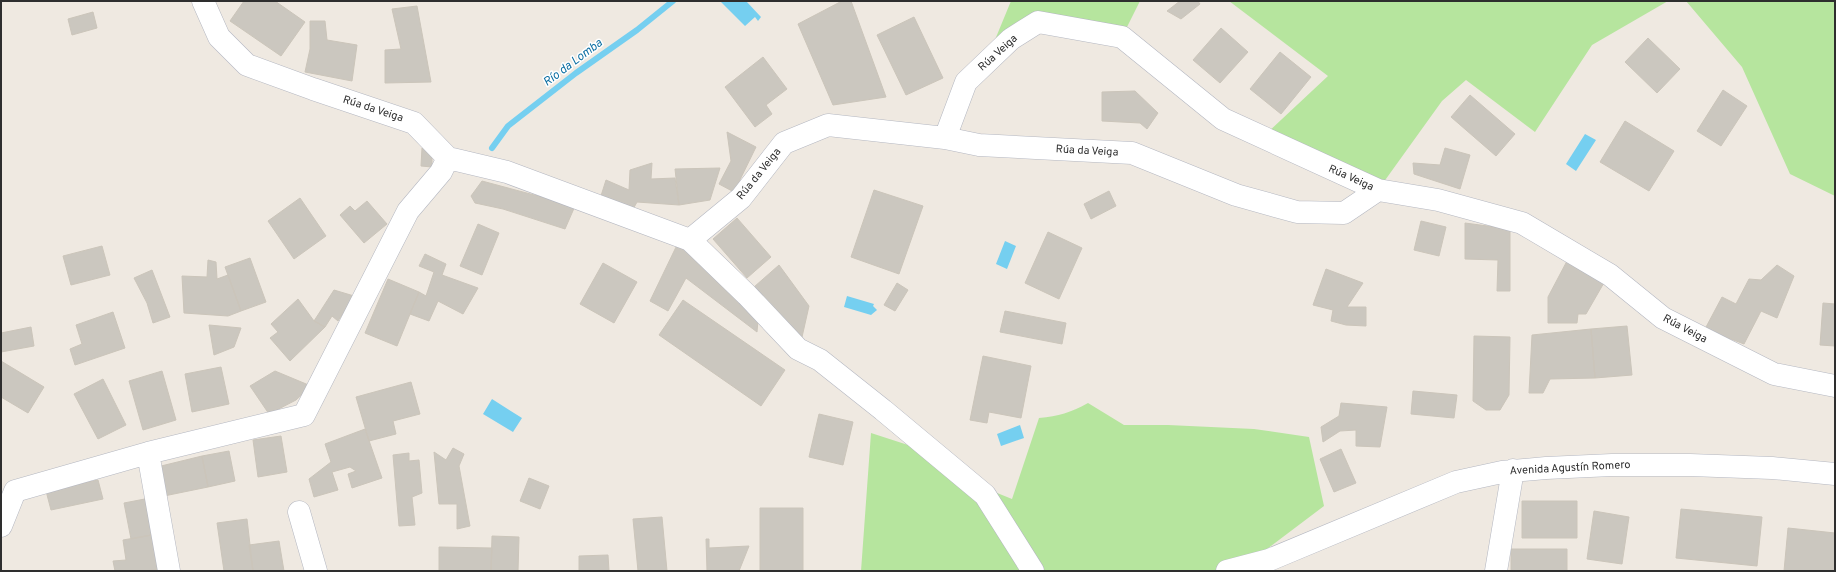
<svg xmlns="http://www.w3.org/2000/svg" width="1836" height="572" font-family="Overpass,sans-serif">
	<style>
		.green { fill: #b6e59e }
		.water { fill: #75cff0 }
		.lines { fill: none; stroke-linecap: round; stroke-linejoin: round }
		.stream { stroke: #75cff0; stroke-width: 6 }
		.building { fill: #cbc7bf; stroke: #cbc5ba }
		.minor-casing { stroke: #b4b7c1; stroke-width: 23 }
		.minor { stroke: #fff; stroke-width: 22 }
		.labels { text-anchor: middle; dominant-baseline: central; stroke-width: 3; stroke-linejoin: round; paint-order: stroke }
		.street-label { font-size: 11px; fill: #2e2e2e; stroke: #fff }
		.water-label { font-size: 12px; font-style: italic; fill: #0d6fa3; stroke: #fff }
	</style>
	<rect width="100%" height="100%" fill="#efe9e1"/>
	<path class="green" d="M1011,1h129l-18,36 -84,-15 -53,42z
		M1229,1h439l-76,44 -57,87 -69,-52 -24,21 -64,89 -112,-56 62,-58z
		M1686,1h149v195l-45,-22 -48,-107z
		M1088,403l36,22h44l86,4 55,8 15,69 -82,62 -25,3h-356l10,-138 37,12 62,37 42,17 27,-81c20,-2 31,-5 49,-15z"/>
	<path class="water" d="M720,1h26l15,16 -3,4 -3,-4 -10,9z
		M1585,134l11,6 -20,31 -10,-7z
		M1005,241l11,5 -9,23 -11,-5z
		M847,296l27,8 -1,2 4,4 -6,5 -27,-8z
		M492,399l30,19 -9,14 -30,-18z
		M1020,425l4,13 -23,8 -4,-12z"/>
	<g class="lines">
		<path class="stream" d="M492,148l16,-22 68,-53 61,-43 36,-29"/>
	</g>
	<path class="building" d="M244,1h31l30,21 -24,34 -51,-35z
		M842,1h9l35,96 -53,8 -35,-81z
		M1180,1h18l2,3 -19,15 -14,-8z
		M417,6l14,76 -46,1v-33l16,-1 -9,-40z
		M93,12l4,16 -25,7 -4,-16z
		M914,17l29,61 -37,17 -29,-60z
		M310,21h15l2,19 30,5 -5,36 -47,-9 5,-23z
		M1221,28l27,24 -28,31 -27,-23z
		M1648,38l32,31 -23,24 -32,-31z
		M1280,52l31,25 -30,37 -31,-25z
		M763,57l24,32 -21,16 6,9 -17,13 -30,-40z
		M1723,90l24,16 -26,40 -24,-15z
		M1135,91l23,22 -11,16 -7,-6 -38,-2v-29z
		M1470,95l45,39 -19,22 -45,-39z
		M1625,121l49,30 -25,40 -49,-29z
		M727,132l29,15 -22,45 -15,-8 12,-23z
		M422,148l10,1v18l-11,-1z
		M1445,148l25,7 -10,34 -46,-15 -1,-11 27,2z
		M652,163l-1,16 24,-1 4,27 -42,-3 -5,9 -32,-12 6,-19 23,10 1,-20z
		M720,168l-10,32 -31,5 -4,-36z
		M482,181l93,25 -10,23 -62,-20 -28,-6 -4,-7z
		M874,190l49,16 -24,68 -48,-17z
		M1109,191l7,15 -25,13 -7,-15z
		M300,198l26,38 -32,23 -26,-38z
		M367,201l20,23 -23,19 -24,-28 10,-9 5,5z
		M737,218l34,39 -24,21 -34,-39z
		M1421,221l25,6 -7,29 -25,-6z
		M1465,223l45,6v62h-13l1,-31 -33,-1z
		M478,224l21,9 -17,42 -22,-9z
		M1048,232l34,16 -23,51 -34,-16z
		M677,245l19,10 62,65 -1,12 -71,-54 -18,33 -18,-10z
		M102,246l8,29 -39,10 -8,-29z
		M425,254l21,10 -4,11 36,13 -15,26 -25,-13 -9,20 -19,-7 9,-22 7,4 8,-24 -15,-6z
		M250,258l16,44 -25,9 -16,-44z
		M208,260l8,2 1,17 11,-4 13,36 -13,5 -44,-3 -2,-37 25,1z
		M1567,261l38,20 -19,33h-8l-1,9h-29v-26z
		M603,263l34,19 -23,41 -34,-19z
		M779,265l30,41 -7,31 -48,-50z
		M1777,265l17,11 -17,42 -16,-7 -17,33 -39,-15 17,-32 14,7 13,-25 12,1z
		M1326,269l37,14 -16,24h19v19l-20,-1 -15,-4 2,-11 -20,-5z
		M152,270l18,47 -17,6 -6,-20 -13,-25z
		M388,279l31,13 -22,54 -32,-13z
		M897,283l11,7 -13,21 -11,-6z
		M334,290l20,6 -16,25 -6,-5 -7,11 -11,-6z
		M298,299l16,22 11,6 -35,34 -20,-23 8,-6 -7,-8z
		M683,300l102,70 -24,36 -102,-71z
		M1823,303l12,1v42l-15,-1z
		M1005,311l61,12 -4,21 -62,-12z
		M113,312l12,36 -50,17 -5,-16 12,-5 -6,-19z
		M209,325l32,3 -7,19 -20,8z
		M1627,326l5,49 -37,3 -4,-49z
		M31,327l3,19 -33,6v-19z
		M1591,329l4,49 -45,1 -7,14h-14l3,-58z
		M1474,336l36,1 -1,58 -9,15h-14l-13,-9z
		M983,356l48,10 -10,52 -32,-6 -2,11 -17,-3z
		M1,361l43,26 -16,26 -27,-16z
		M221,367l8,37 -37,8 -7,-38z
		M162,371l14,49 -33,10 -14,-49z
		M275,371l36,15 -15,14 -27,14 -19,-28z
		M103,379l23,46 -28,14 -24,-45z
		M411,382l9,32 -27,7 3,13 -27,7 -13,-44z
		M1413,391l44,4 -3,23 -43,-4z
		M1341,403l46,4 -7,40 -24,-1v-16l-16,1 -17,11 -2,-15 18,-11z
		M819,414l34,8 -10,43 -34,-8z
		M365,429l17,49 -30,10 -4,-14 8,-3 -6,-4 -18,5 6,18 -24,7 -5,-18 22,-17 -6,-18z
		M281,436l6,36 -29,5 -5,-37z
		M453,448l11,6 -5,12 11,60 -13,3v-25h-18l-5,-52 12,8z
		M1341,449l15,34 -22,9 -14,-33z
		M229,451l6,30 -27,6 -6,-31z
		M409,453v8l10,-1 3,33 -10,4 3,28 -16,1 -6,-71z
		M202,456l6,31 -44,9 -7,-29z
		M529,478l20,8 -9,23 -20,-8z
		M98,480l5,19 -52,11 -5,-19z
		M150,498l7,36 -26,5 -7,-36z
		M1522,501h55v37h-55z
		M760,508h43v63h-43z
		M1681,509l81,8 -5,49 -81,-8z
		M1594,511l35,6 -7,47 -35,-5z
		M662,517l5,54h-29l-5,-52z
		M247,519l6,52h-29l-7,-48z
		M1788,528l47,5v38h-51z
		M157,534l6,35 -16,2h-32l-2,-10 13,-1 -3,-20z
		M492,536l27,1 -1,34h-27z
		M706,539h3v9l40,-2 -10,25h-32z
		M279,541l5,30h-31l-4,-26z
		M439,547l53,1 -1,23h-52z
		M1511,549h56v22h-56z
		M608,555l1,16h-30v-15z"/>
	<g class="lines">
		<g class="minor-casing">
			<path id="minor" d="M203,1l16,36 28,28 66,24 101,34 34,35 59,14 183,68 51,-42 43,-55 44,-18 117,13 34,7 153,8 104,42 61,17 47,1 34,-23
				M945,138l21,-56 45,-43 27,-17 84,15 101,82 155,71 60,10 84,23 88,52 53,43 111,56 61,12
				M690,240l57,55 51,54 22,11 63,50 102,85 48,76
				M148,453l21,118
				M299,512l17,59
				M1,526l14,-35 133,-38 156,-38 104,-204 33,-39 7,-14
				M1227,571l42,-11 187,-78 46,-10 44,-4 66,-3h78l82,3 63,6
				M1496,571l17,-101"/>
		</g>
		<use href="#minor" class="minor"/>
	</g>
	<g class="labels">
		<g class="street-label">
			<text transform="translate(998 53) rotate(-42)">Rúa Veiga</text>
			<text transform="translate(373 109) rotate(18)">Rúa da Veiga</text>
			<text transform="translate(1087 151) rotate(3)">Rúa da Veiga</text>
			<text transform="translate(759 174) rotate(-51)">Rúa da Veiga</text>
			<text transform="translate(1351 178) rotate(24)">Rúa Veiga</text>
			<text transform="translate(1685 329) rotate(28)">Rúa Veiga</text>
			<text transform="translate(1570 468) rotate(-3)">Avenida Agustín Romero</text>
		</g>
		<g class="water-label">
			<text transform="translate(573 63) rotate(-37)">Río da Lomba</text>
		</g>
	</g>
	<rect width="1836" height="572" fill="none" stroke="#2e2e2e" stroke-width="4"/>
</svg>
